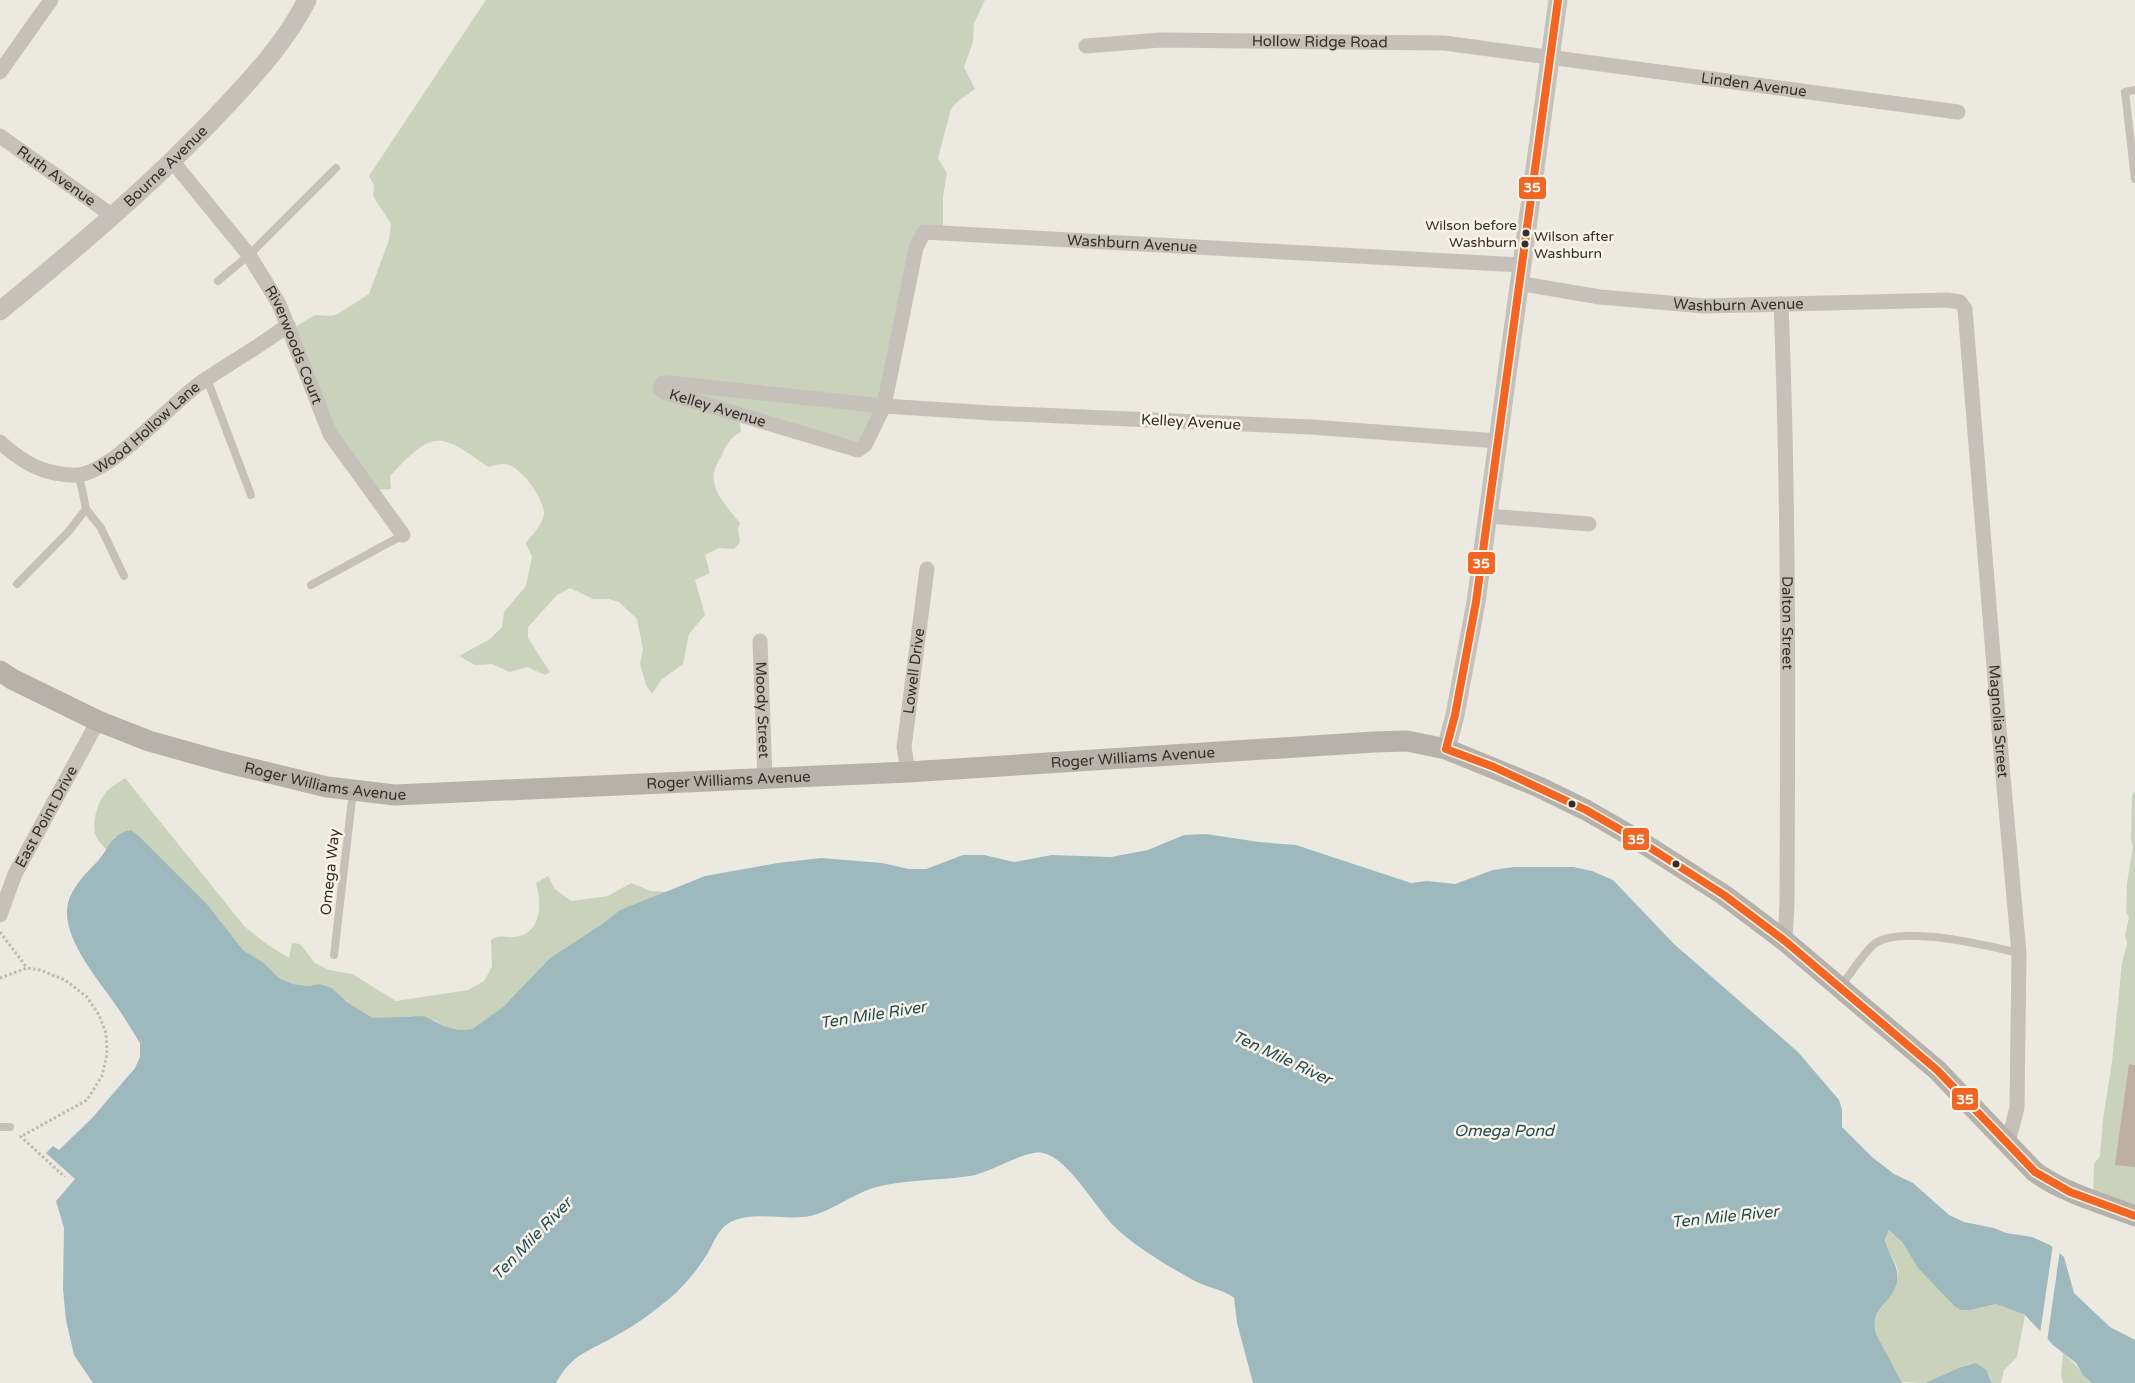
<svg xmlns="http://www.w3.org/2000/svg" width="2135" height="1383" font-family="'Varela Round',sans-serif">
	<style>
		.green { fill: #cad2bb }
		.water { fill: #9db9bd }
		.pier { fill: #ece9e1 }
		.building { fill: #bfafa3 }
		.lines { fill: none; stroke-linecap: round; stroke-linejoin: round }
		.path { stroke: #beb9b2; stroke-width: 3; stroke-dasharray: 2.5 2.5; stroke-linecap: butt }
		.service { stroke: #c5c0ba; stroke-width: 8 }
		.minor { stroke: #c5c0ba; stroke-width: 15 }
		.tertiary { stroke: #c5c0ba; stroke-width: 19 }
		.secondary { stroke: #b6b1aa; stroke-width: 21 }
		.bus-1-casing { stroke: #f9f3e8; stroke-width: 11 }
		.bus-1 { stroke: #f26522; stroke-width: 8 }
		.bus-dot { fill: #362e28; stroke: #f9f3e8; stroke-width: 2 }
		.labels { text-anchor: middle; dominant-baseline: central; stroke-width: 5; stroke-linejoin: round; paint-order: stroke }
		.bus-label { font-size: 14px; fill: #362e28; stroke: #f9f3e8; text-anchor: end }
		.street-label { font-size: 15px; fill: #362e28; stroke: #f9f3e8 }
		.water-label { font-size: 16px; font-style: italic; fill: #1e4b56; stroke: #f9f3e8 }
		.line-badge { stroke: #f9f3e8; stroke-width: 2 }
		.badge-label { font-size: 14px; text-anchor: middle; font-weight: bold; fill: #fff }
	</style>
	<rect width="100%" height="100%" fill="#ece9e1"/>
	<path class="green" d="M486,0h499l-11,23 -1,19 -9,25 11,22 -18,13 -6,7 -13,49 9,15 -4,23v41h-13l-6,6 -34,129 -32,75 -119,-32 2,17c-10,5 -15,12 -19,23 -3,5 -7,12 -8,18 -3,19 15,36 26,50l-2,6 2,13 -6,7 -15,-1 -14,7 5,18 -15,7 10,35 -16,19 -6,30 -22,16 -9,14 -6,-9 -6,-21 3,-14 -6,-31 -18,-17 -10,-3h-16l-23,-11 -13,7 -29,32v11l22,34 -5,3 -18,-8 -17,5 -18,-8 -17,1 -16,-9 31,-17 12,-12 2,-15 22,-26 6,-29 -6,-14c6,-8 18,-20 18,-30 0,-13 -21,-43 -33,-47 -7,-4 -15,-1 -23,1 -49,-36 -55,-37 -98,9l1,13 -15,1 -34,-39 -49,-123 22,-13 16,1 7,-2 31,-20 20,-54 2,-16 -18,-28 1,-11 -5,-9z
		M125,778l120,149 23,18 21,13 3,-15 8,1 15,19 14,7 23,4 44,27 72,-11 16,-9 8,-14 -1,-27c11,-6 11,-2 22,-3 29,-2 29,-33 23,-54l12,-7 7,13 16,12 37,-5 23,-13 20,8 16,1 -47,18 -18,14 -52,34 -47,49 -31,22 -13,1 -15,-4 -10,-6 -25,-4 -13,2h-23l-26,-16 -15,-14 -12,-4 -13,2 -14,-2 -14,-6 -15,-15 -21,-13 -36,-46 -67,-67h-26l-7,13c-5,-5 -10,-10 -12,-17 -3,-11 3,-32 11,-41 5,-5 13,-10 19,-14z
		M2135,791v427l-42,-16 1,-38 6,-8 3,-37 9,-57 10,-99 5,-20 -2,-8 4,-17 -3,-7 1,-28 6,-36 -2,-8 1,-43z
		M1889,1230l13,12 16,26 36,38 16,4 26,-6 29,11 -8,42 -13,13 -3,13h-9l-2,-7 -21,-12 -44,19 -24,-1 -25,-48c-7,-29 22,-34 22,-60 -1,-18 -19,-25 -9,-44z
		M2063,1353c12,10 18,20 29,30h-29l-2,-8z"/>
	<path class="water" d="M131,830l9,7 67,67 36,46 21,13 15,15 14,6 14,2 13,-2 12,4 15,14 26,16 51,-2 20,10 15,4 13,-1 31,-22 47,-49 52,-34 18,-14 85,-34 73,-13 43,-5 61,5 27,6h17l37,-14h21l30,7 38,-7 59,2 37,-7 36,-15 22,-1 53,8 37,3 115,38 16,-2 28,3 38,-14 21,-3h59l19,4 21,9 61,64 124,108 41,48 3,10v17l30,30 22,17 19,9 36,32 15,7 30,6 12,5 26,4 18,8 14,12 10,36 36,34 25,13v43h-43l-9,-8 -7,-12 -23,-18 -28,-30 -29,-11 -26,6h-9l-7,-4 -36,-38 -16,-26 -13,-12 -4,10c3,15 15,26 12,42 -5,22 -28,25 -21,52l26,49h-649l-16,-60 -3,-25c-9,-8 -25,-10 -37,-16 -23,-12 -63,-36 -81,-54 -19,-17 -47,-70 -73,-75 -17,-4 -52,20 -73,23 -32,5 -65,3 -97,12 -22,7 -41,23 -63,28 -25,5 -58,-6 -81,7 -12,7 -16,22 -23,33 -10,16 -23,31 -37,43 -16,13 -32,25 -50,35 -27,16 -47,19 -63,49h-463l-19,-28 -8,-35 -3,-31 1,-61 -8,-27 19,-22 -29,-26 7,-7 6,4 34,-33 42,-49 5,-11v-14c-8,-13 -16,-26 -25,-39 -17,-25 -55,-68 -47,-101 4,-16 18,-30 29,-41 12,-13 14,-29 34,-32z
		M1976,1363l10,7 6,13h-67l36,-16z"/>
	<path class="pier" d="M2053,1244l7,6 -13,92 -7,-8z"/>
	<path class="building" d="M2129,1064l6,1v102l-20,-2z"/>
	<g class="lines">
		<path class="path" d="M0,932l27,36
			M0,978l27,-10 13,2 25,10 22,17 12,18 7,18 1,21 -5,22 -15,24 -67,37
			M20,1136l45,41"/>
		<path class="service" d="M2135,90l-10,2 10,87
			M218,281l31,-26 87,-87
			M207,379l44,116
			M86,509l15,19 23,48
			M17,584l52,-53 17,-22 -7,-34
			M311,585l92,-50
			M334,955l19,-164
			M1840,987c11,-13 21,-31 33,-42 25,-22 115,1 146,8
			M0,1127h10"/>
		<g class="minor">
			<path id="s1" d="M1086,46l75,-6 283,3 514,69"/>
			<path d="M0,72l51,-72"/>
			<path id="s2" d="M0,136l113,80"/>
			<path id="s3" d="M173,162l76,93 30,49 51,130 73,101"/>
			<path id="s4" d="M1518,283l82,14 104,9 243,-6 13,2 5,7 37,456 17,188 -2,155 -9,34"/>
			<path id="s5" d="M1781,304c8,200 7,399 6,599l-2,38"/>
			<path id="s6" d="M1498,441l-187,-14 -320,-14 -107,-7 -215,-23h-6l-3,6 4,3 194,58 7,-5 19,-39 32,-158 8,-16 597,33"/>
			<path id="s7" d="M0,442c16,15 33,27 55,31 7,1 16,3 23,2 36,-4 89,-68 121,-91 29,-20 60,-37 89,-59"/>
			<path d="M1488,516l101,8"/>
			<path id="s8" d="M760,641l5,137"/>
			<path id="s9" d="M908,772l-4,-25 23,-178"/>
			<path id="s10" d="M0,915l15,-41 83,-153"/>
		</g>
		<g class="tertiary">
			<path id="s11" d="M0,311c78,-64 155,-129 224,-203 31,-33 63,-68 83,-108"/>
			<path d="M1446,749l9,-34 21,-113 82,-602"/>
		</g>
		<path class="secondary" id="s12" d="M0,671l12,8 86,42 51,20 75,21 103,25 68,8 513,-23 466,-30 33,-1 39,8 93,38 47,23 52,30 86,55 61,46 152,129 98,102c29,21 66,31 100,44"/>
		<g class="bus-1-casing">
			<path id="bus-1" d="M1446,749l48,18 92,43 52,30 86,55 61,46 152,129 98,102 35,20 65,24
				M1446,749l9,-34 21,-113 82,-602"/>
		</g>
		<use href="#bus-1" class="bus-1"/>
	</g>
	<g class="bus-dot">
		<circle cx="1526" cy="233" r="4.5"/>
		<circle cx="1525" cy="244" r="4.5"/>
		<circle cx="1572" cy="804" r="4.5"/>
		<circle cx="1676" cy="864" r="4.5"/>
	</g>
	<g class="labels">
		<g class="bus-label">
			<text x="1517" y="225">Wilson before<tspan x="1517" dy="17">Washburn</tspan></text>
			<text x="1534" y="236" text-anchor="start">Wilson after<tspan x="1534" dy="17">Washburn</tspan></text>
		</g>
		<g class="street-label">
			<text stroke="none"><textPath href="#s1" startOffset="234">Hollow Ridge Road</textPath></text>
			<text stroke="none"><textPath href="#s1" startOffset="671">Linden Avenue</textPath></text>
			<text stroke="none"><textPath href="#s11" startOffset="220">Bourne Avenue</textPath></text>
			<text stroke="none"><textPath href="#s2" startOffset="69">Ruth Avenue</textPath></text>
			<text stroke="none"><textPath href="#s6" startOffset="1491">Washburn Avenue</textPath></text>
			<text stroke="none"><textPath href="#s4" startOffset="222">Washburn Avenue</textPath></text>
			<text stroke="none"><textPath href="#s3" startOffset="221">Riverwoods Court</textPath></text>
			<text stroke="none"><textPath href="#s6" startOffset="905">Kelley Avenue</textPath></text>
			<text transform="translate(1191 422) rotate(3)">Kelley Avenue</text>
			<text stroke="none"><textPath href="#s7" startOffset="172">Wood Hollow Lane</textPath></text>
			<text stroke="none"><textPath href="#s5" startOffset="319">Dalton Street</textPath></text>
			<text stroke="none"><textPath href="#s9" startOffset="102">Lowell Drive</textPath></text>
			<text stroke="none"><textPath href="#s8" startOffset="69">Moody Street</textPath></text>
			<text stroke="none"><textPath href="#s4" startOffset="866">Magnolia Street</textPath></text>
			<text stroke="none"><textPath href="#s12" startOffset="1156">Roger Williams Avenue</textPath></text>
			<text stroke="none"><textPath href="#s12" startOffset="346">Roger Williams Avenue</textPath></text>
			<text stroke="none"><textPath href="#s12" startOffset="751">Roger Williams Avenue</textPath></text>
			<text stroke="none"><textPath href="#s10" startOffset="109">East Point Drive</textPath></text>
			<text transform="translate(330 872) rotate(-84)">Omega Way</text>
		</g>
		<g class="water-label">
			<text transform="translate(873 1015) rotate(-9)">Ten Mile River</text>
			<text transform="translate(1282 1058) rotate(25)">Ten Mile River</text>
			<text x="1504" y="1131">Omega Pond</text>
			<text transform="translate(1725 1217) rotate(-6)">Ten Mile River</text>
			<text transform="translate(532 1239) rotate(-46)">Ten Mile River</text>
		</g>
	</g>
	<g class="line-badge">
		<rect x="1518" y="176" width="29" height="24" rx="5" fill="#f26522"/>
		<rect x="1467" y="551" width="29" height="24" rx="5" fill="#f26522"/>
		<rect x="1622" y="827" width="28" height="24" rx="5" fill="#f26522"/>
		<rect x="1951" y="1087" width="28" height="24" rx="5" fill="#f26522"/>
	</g>
	<g class="badge-label">
		<text x="1532" y="192">35</text>
		<text x="1481" y="568">35</text>
		<text x="1636" y="844">35</text>
		<text x="1965" y="1104">35</text>
	</g>
</svg>
